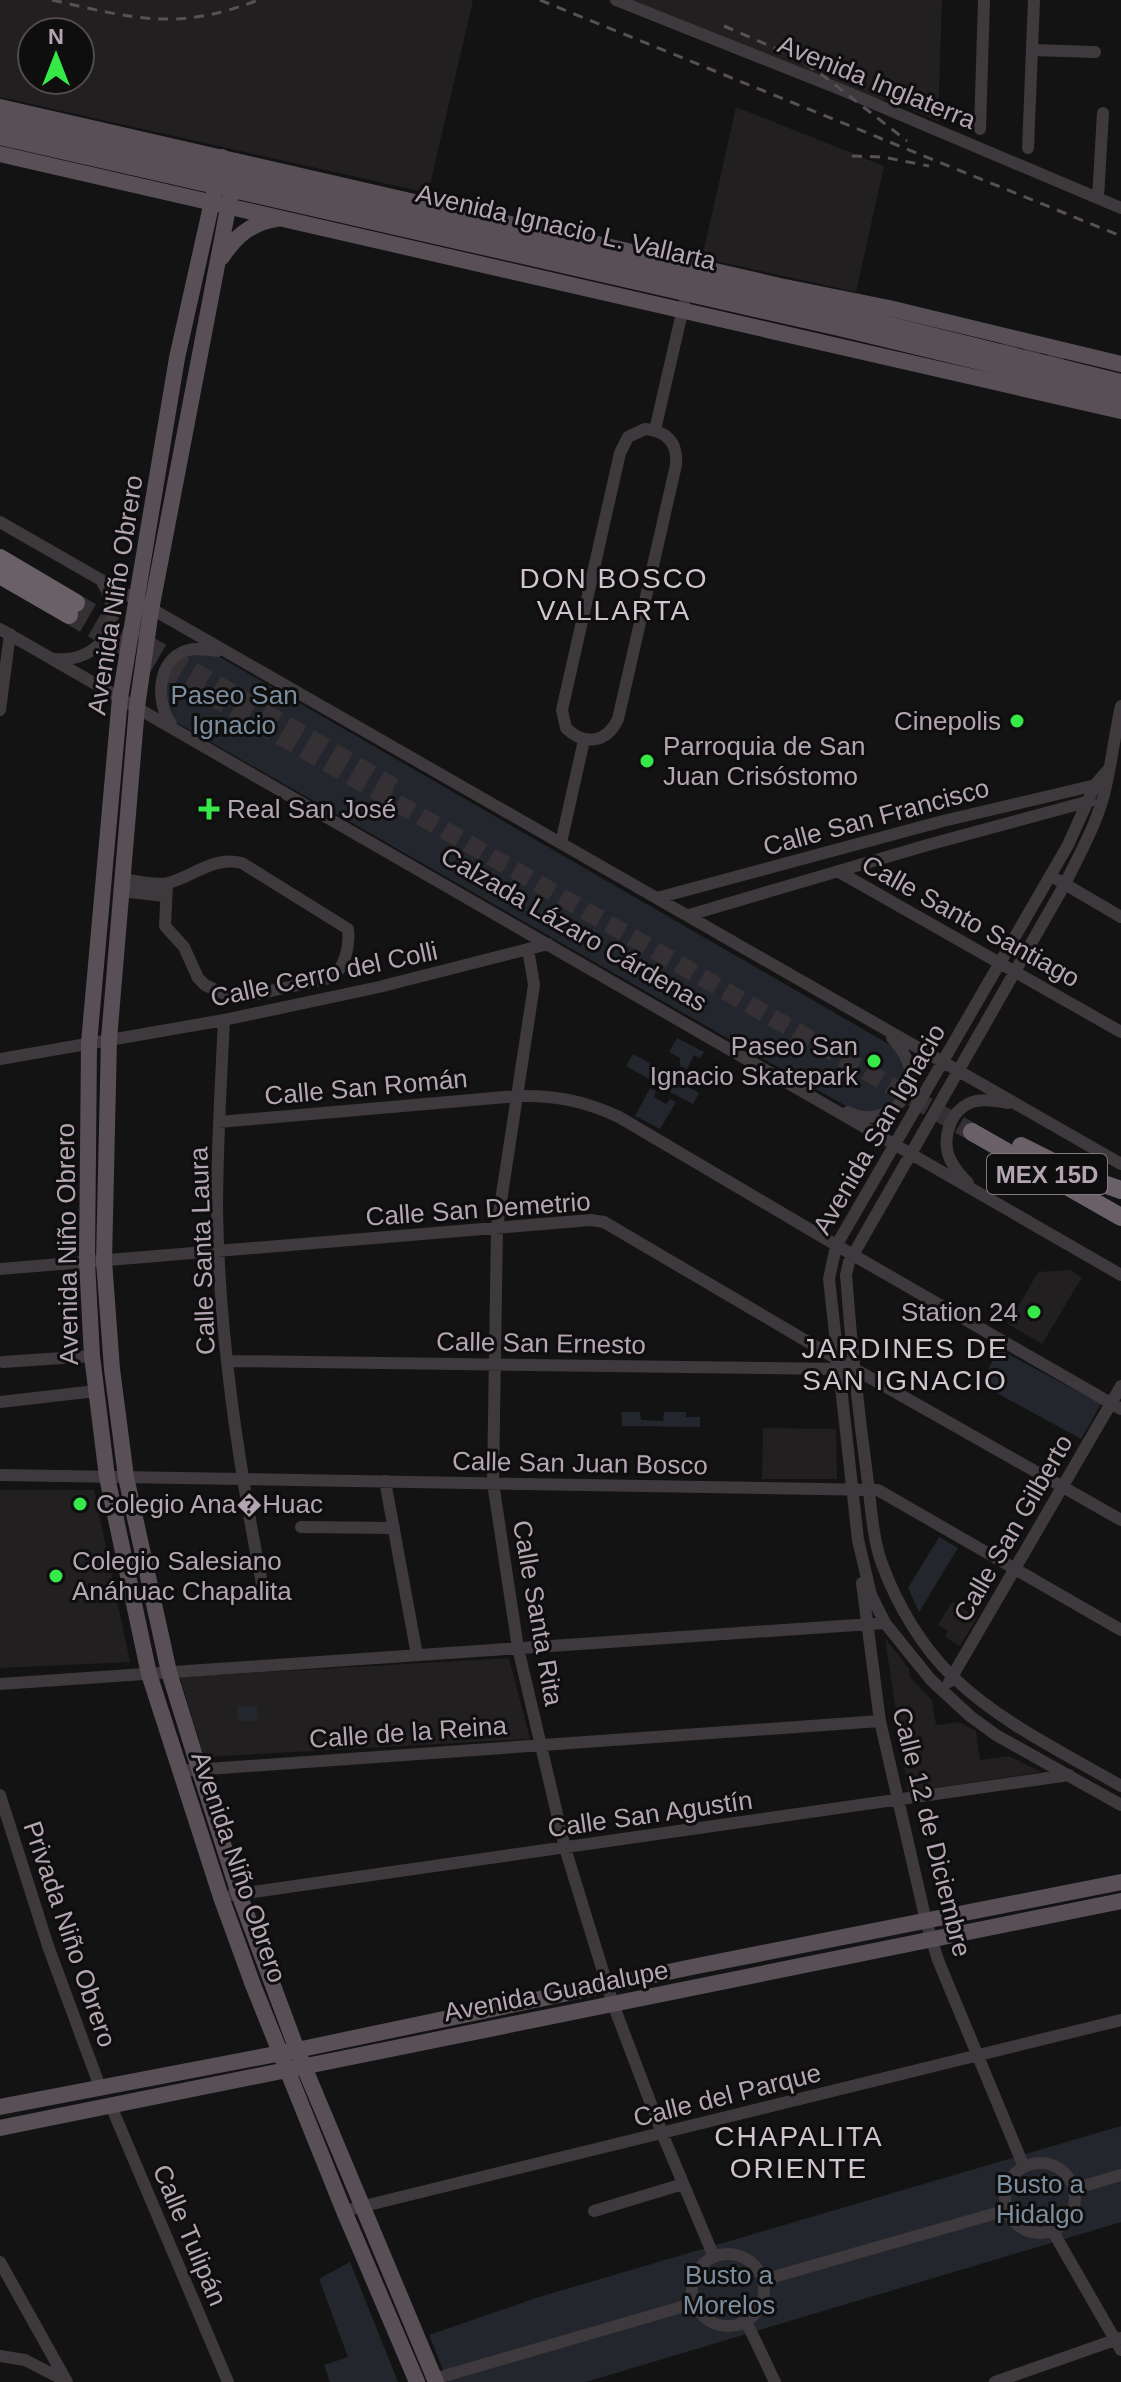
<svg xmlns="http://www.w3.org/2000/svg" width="1121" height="2382" font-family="Arial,sans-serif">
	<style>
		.built { fill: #211f20; fill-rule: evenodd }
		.green { fill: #23262c }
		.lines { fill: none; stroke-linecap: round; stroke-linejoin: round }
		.major-tunnel { stroke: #343033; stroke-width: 16; stroke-dasharray: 16 8; stroke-linecap: butt }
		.highway-tunnel { stroke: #343033; stroke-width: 18; stroke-dasharray: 18 9; stroke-linecap: butt }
		.minor { stroke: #3e393c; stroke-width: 12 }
		.major { stroke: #585056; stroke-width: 16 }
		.highway { stroke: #6a6068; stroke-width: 18 }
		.rail { stroke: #585056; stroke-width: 3; stroke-dasharray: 10 8; stroke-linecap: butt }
		.poi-dot { fill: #36e948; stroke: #0f0e0e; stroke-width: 3 }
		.labels { text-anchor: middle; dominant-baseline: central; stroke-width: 6; stroke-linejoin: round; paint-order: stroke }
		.shield { fill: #0f0e0e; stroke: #827881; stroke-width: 2 }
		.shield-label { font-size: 24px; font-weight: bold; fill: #b4a5b2 }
		.street-label { font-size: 26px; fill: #b4a5b2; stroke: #0f0e0e }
		.park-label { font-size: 26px; fill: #7c8d9e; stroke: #0f0e0e }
		.poi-label { font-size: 26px; fill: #b4a5b2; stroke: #0f0e0e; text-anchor: start }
		.neighbourhood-label { font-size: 28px; letter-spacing: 2px; fill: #d0c5ce; stroke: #0f0e0e }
	</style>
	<rect width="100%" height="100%" fill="#141313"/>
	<path class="built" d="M0,0h470l3,1 -45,192 -428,-96zM32,32h48v48h-48z
		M620,0h322l-4,121 -44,-19 -39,-7z
		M736,107l148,59 -28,126 -154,-34z
		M1070,1270l12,7 -40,67 -34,-20 30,-52z
		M763,1428l73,1 1,50h-75z
		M0,1490h94l36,172 -130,6z
		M952,1602l25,16 -17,28 -15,-9 3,-6 -10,-6z
		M885,1638l24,31 1,8 22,23 4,25 23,-3 17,9 4,29 29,-4 32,16 -133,20z
		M509,1658l21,81 -326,18 -24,-80z"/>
	<path class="green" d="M213,653l679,393 11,10c3,33 1,37 -25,58l-27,-5 -677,-388 -9,-13 2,-33 8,-13 12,-8z
		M677,1038l27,14 -4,6 -6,-3 -7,14 -7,-3v-8l-11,-6z
		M633,1054l27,15 -6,13 -28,-16z
		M676,1080l23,13 -6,11 -27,-14 5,-4 -1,-5z
		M650,1088l6,3 -2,6 12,7 4,-5 6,3 -16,27 -25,-13z
		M999,1349l102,55 -20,35 -101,-55z
		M621,1412h19l1,8 22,1 1,-9h22v5h14v10l-78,-1z
		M939,1537l19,11 -39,64 -11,-24z
		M237,1706h20l1,15h-20z
		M1121,2126v96l-535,160h-138l-19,-47 110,-38z
		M350,2262l48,120h-68l-6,-17 24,-8 -29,-78z"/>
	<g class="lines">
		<path class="major-tunnel" d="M1001,345l65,13"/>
		<path class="highway-tunnel" d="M76,603l318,184
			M69,615l903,517"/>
		<path class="minor" d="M616,0l226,90 279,118
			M1032,50l63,2
			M980,129l4,-129
			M1028,148l6,-148
			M1098,198l5,-85
			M645,429c22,2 33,14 31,36l-58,254c-11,24 -34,27 -52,9l-4,-18 58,-257 8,-16z
			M655,430l29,-126
			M0,522l1121,642
			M0,629l1121,646
			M55,659c45,4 73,-38 47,-77
			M1121,706c-6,26 -9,54 -15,80 -7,34 -26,67 -41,98l-216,378 -3,13c5,67 12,133 21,200 4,29 5,61 15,89 15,41 40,83 71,113 48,46 111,76 168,109
			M0,710l10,-76
			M171,724c-15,-21 -15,-62 14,-73 11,-4 22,-1 33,0
			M1107,771l-12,14 -27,60 -232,401 -7,33 29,261 13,55 14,28 46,57 39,36 26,19 125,70
			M561,843l23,-103
			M841,873l280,159
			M122,879c14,2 33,7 46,4 27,-7 44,-27 74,-20l106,66c2,17 -3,40 -18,49l-87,19 -14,-1 -24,-11 -7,-7 -14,-31 -19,-21 2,-42
			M1058,880l63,37
			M121,891l44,5
			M657,898l286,-77 157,-37
			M689,915l242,-71 159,-43
			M528,949l6,36 -37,242 -4,256 25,165 47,200 48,156 49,129 52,124
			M224,1020c-3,62 -7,126 -7,189 2,126 21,252 45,375
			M0,1059l224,-39 155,-33 169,-43
			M848,1112c27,14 59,-3 62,-34 2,-15 -8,-29 -18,-40
			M219,1122l298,-26c38,-1 68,5 102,21l234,138 268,154
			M968,1183c-6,-6 -12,-13 -16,-20 -13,-22 -2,-56 24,-62 11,-2 22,0 32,2
			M0,1269l591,-49 13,2 233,137 284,161
			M228,1361l616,8
			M3,1362l89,-6
			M0,1402l96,-11
			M0,1475l878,15 243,140
			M385,1481l32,174
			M301,1527l93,1
			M862,1583l18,138 46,200 12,39 86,207
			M949,1682l172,-296
			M0,1684l885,-61
			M180,1771l700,-50
			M0,1795l48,151 52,141
			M232,1895l837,-120
			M111,2106l117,276
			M1005 2198a35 35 0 1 1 70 0a35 35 0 1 1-70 0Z
			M1073,2189l48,-14
			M344,2211l777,-191
			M594,2211l89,-27
			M1052,2230l69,120
			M692 2290a36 36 0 1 1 72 0a36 36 0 1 1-72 0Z
			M0,2262l67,120
			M763,2280l244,-70
			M746,2321l29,61
			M0,2356l25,4 39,20
			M434,2379l261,-76
			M995,2382l126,-44"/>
		<path class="major" d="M0,107l780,179 109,22 232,56
			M0,122l875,199 246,61
			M0,137l839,191 282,68
			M0,154l1121,257
			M222,157l-45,201 -57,340 -31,345 -2,219 5,94 15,121 42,197 72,223 32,88 91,226 73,171
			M237,161l-86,449 -14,97 -28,332 -5,222 8,108 14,108 43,195 30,97 40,125 58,156 139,332
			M222,257c14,-21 29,-34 54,-38
			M0,2107l297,-57 395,-83 429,-85
			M0,2128l1121,-227"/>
		<path class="highway" d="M0,558l76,45
			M0,575l69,40
			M972,1132l149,85
			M1021,1146l60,30 40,14"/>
		<path class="rail" d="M52,0c81,18 124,32 206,0
			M540,0l581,236
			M724,26l69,30 32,21 82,64
			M852,156l31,1 46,9"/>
	</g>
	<g class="poi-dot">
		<circle cx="1017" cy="721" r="8"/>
		<circle cx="647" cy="761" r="8"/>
		<path d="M205 797h8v8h8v8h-8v8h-8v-8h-8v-8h8z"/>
		<circle cx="874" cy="1061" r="8"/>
		<circle cx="1034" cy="1312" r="8"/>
		<circle cx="80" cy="1504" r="8"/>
		<circle cx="56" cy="1576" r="8"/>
	</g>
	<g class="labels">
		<rect class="shield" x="987" y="1154" width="120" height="40" rx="6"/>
		<g class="shield-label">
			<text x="1047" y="1174">MEX 15D</text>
		</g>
		<g class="street-label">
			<text transform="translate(877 82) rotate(22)">Avenida Inglaterra</text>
			<text transform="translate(566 227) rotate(13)">Avenida Ignacio L. Vallarta</text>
			<text transform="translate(115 595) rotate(-81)">Avenida Niño Obrero</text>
			<text transform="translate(876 817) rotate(-15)">Calle San Francisco</text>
			<text transform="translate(971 921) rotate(29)">Calle Santo Santiago</text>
			<text transform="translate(574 929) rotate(30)">Calzada Lázaro Cárdenas</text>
			<text transform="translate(324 974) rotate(-12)">Calle Cerro del Colli</text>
			<text transform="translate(366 1087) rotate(-5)">Calle San Román</text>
			<text transform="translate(879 1129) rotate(-60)">Avenida San Ignacio</text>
			<text transform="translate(478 1209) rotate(-4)">Calle San Demetrio</text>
			<text transform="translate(67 1244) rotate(-91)">Avenida Niño Obrero</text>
			<text transform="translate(202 1251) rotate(-92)">Calle Santa Laura</text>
			<text transform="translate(541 1343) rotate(1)">Calle San Ernesto</text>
			<text transform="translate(580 1463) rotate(1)">Calle San Juan Bosco</text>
			<text transform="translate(1013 1528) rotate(-60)">Calle San Gilberto</text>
			<text transform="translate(538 1613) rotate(80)">Calle Santa Rita</text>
			<text transform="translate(408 1732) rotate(-4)">Calle de la Reina</text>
			<text transform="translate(650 1814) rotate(-8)">Calle San Agustín</text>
			<text transform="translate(932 1832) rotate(76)">Calle 12 de Diciembre</text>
			<text transform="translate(239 1867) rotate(71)">Avenida Niño Obrero</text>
			<text transform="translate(70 1934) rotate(71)">Privada Niño Obrero</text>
			<text transform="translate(556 1991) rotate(-11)">Avenida Guadalupe</text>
			<text transform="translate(727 2095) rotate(-14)">Calle del Parque</text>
			<text transform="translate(190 2235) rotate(67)">Calle Tulipán</text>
		</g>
		<g class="park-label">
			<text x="234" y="695">Paseo San<tspan x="234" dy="30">Ignacio</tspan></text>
			<text x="1040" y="2184">Busto a<tspan x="1040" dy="30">Hidalgo</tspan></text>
			<text x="729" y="2275">Busto a<tspan x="729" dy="30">Morelos</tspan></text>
		</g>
		<g class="poi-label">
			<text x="1001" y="721" text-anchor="end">Cinepolis</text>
			<text x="663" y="746">Parroquia de San<tspan x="663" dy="30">Juan Crisóstomo</tspan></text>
			<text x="227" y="809">Real San José</text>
			<text x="858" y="1046" text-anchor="end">Paseo San<tspan x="858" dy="30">Ignacio Skatepark</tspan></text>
			<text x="1018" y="1312" text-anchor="end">Station 24</text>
			<text x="96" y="1504">Colegio Ana�Huac</text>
			<text x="72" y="1561">Colegio Salesiano<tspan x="72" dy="30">Anáhuac Chapalita</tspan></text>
		</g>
		<g class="neighbourhood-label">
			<text x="614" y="578">DON BOSCO<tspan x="614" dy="32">VALLARTA</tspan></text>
			<text x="905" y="1348">JARDINES DE<tspan x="905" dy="32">SAN IGNACIO</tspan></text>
			<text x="799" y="2136">CHAPALITA<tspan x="799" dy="32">ORIENTE</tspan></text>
		</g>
	</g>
	<g transform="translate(56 56)"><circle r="38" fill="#0f0e0e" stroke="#514a50" stroke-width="2"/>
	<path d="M0-6L14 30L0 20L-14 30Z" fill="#36e948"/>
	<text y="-12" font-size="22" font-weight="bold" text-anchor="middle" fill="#b4a5b2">N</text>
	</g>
</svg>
